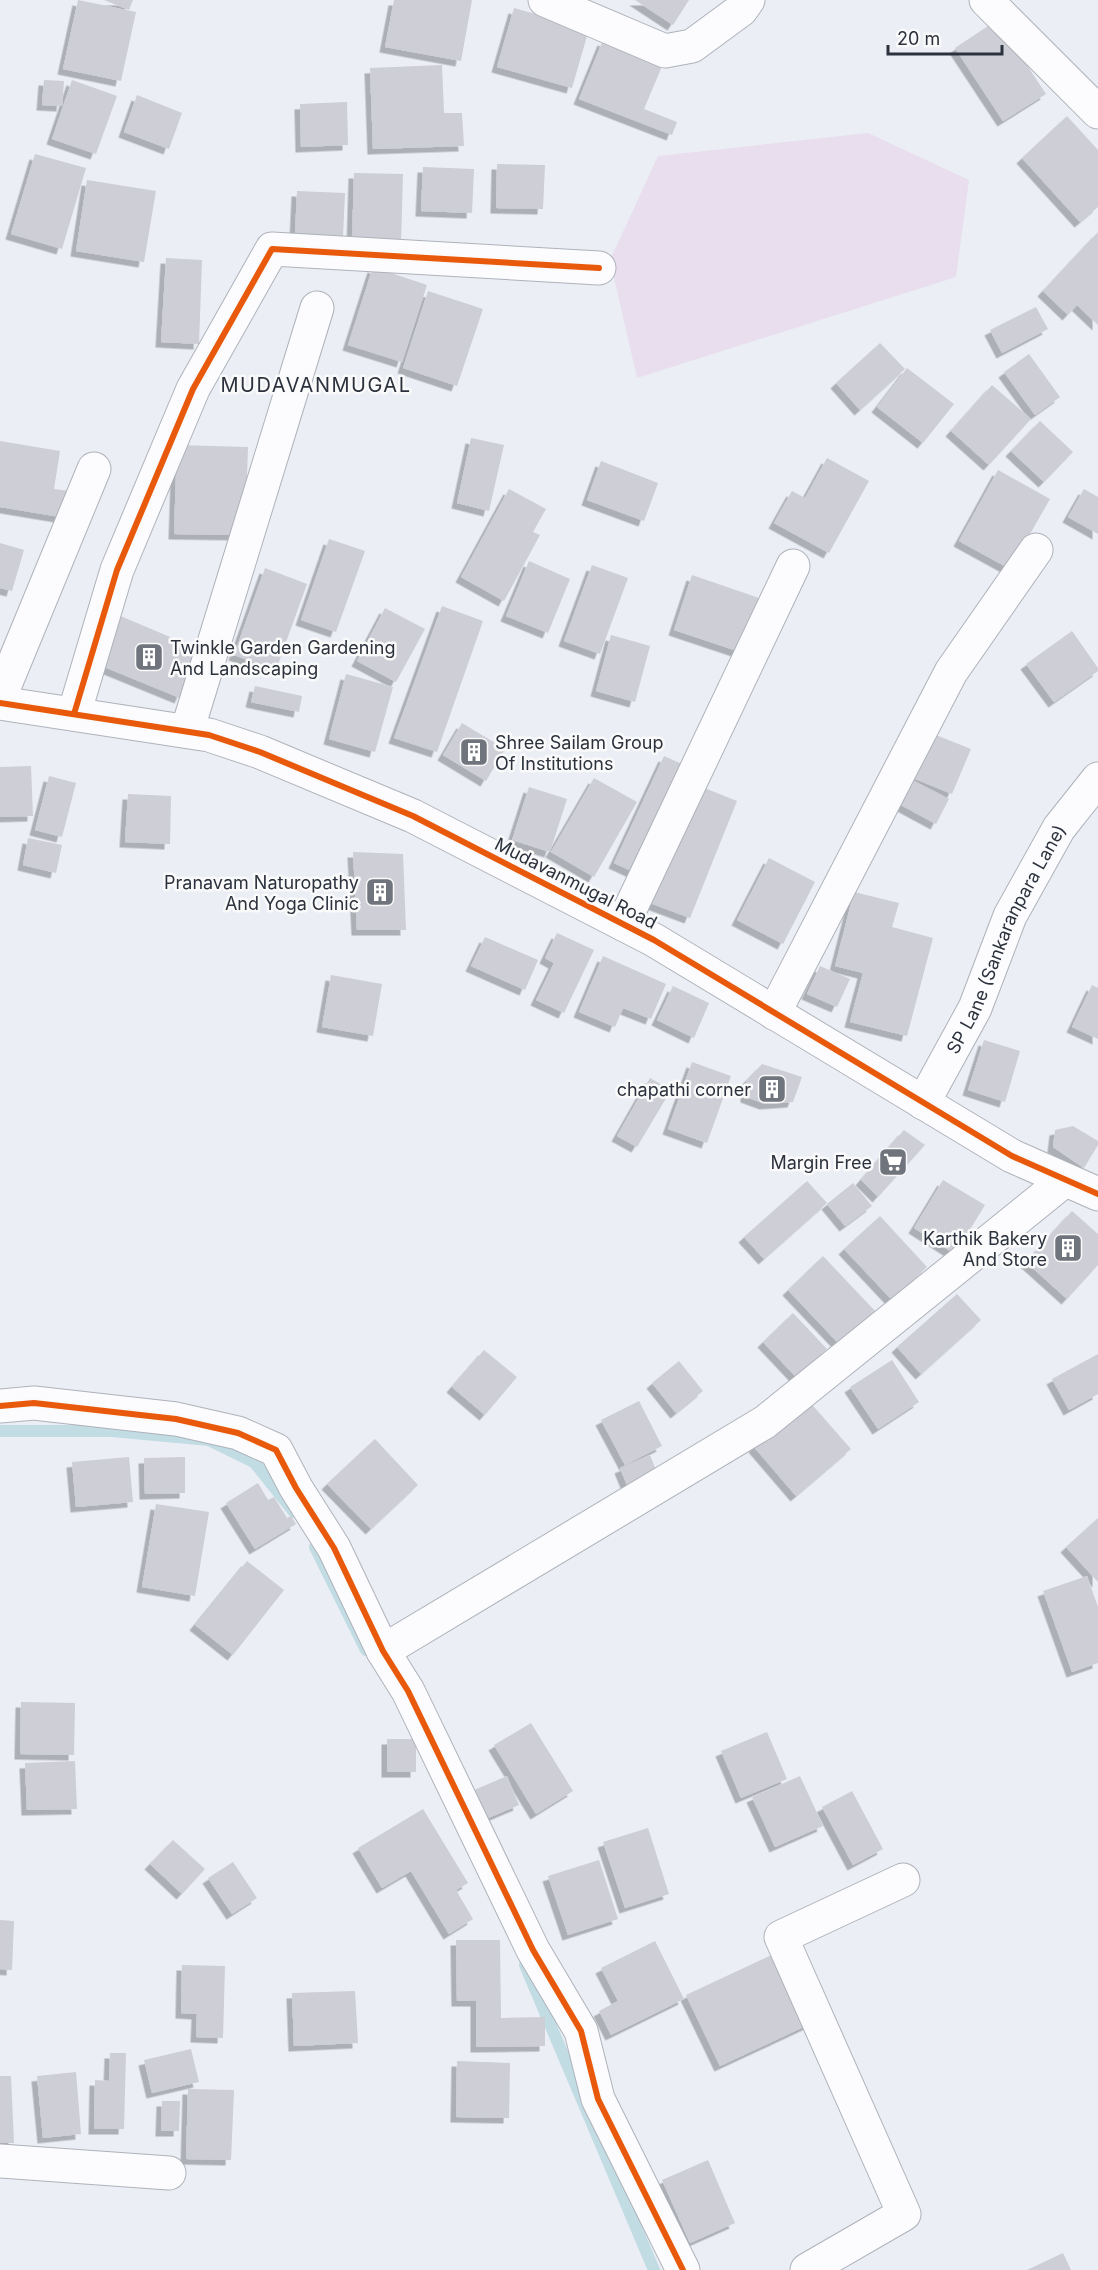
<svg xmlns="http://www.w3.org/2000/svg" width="1098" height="2270" font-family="Inter,sans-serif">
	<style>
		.green { fill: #e8deed }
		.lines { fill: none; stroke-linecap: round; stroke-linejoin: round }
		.stream { stroke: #c2dce3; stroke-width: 12 }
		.building { fill: #cdced6; filter: url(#shadow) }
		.minor-casing { stroke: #aeb2ba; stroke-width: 35 }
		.tertiary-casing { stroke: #aeb2ba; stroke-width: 35 }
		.minor { stroke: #fcfcfe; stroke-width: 33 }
		.tertiary { stroke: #fcfcfe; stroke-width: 33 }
		.cycleway-casing { stroke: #fafafa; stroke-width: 10 }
		.cycleway { stroke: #e8590c; stroke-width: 6 }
		.labels { text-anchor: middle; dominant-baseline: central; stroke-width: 5; stroke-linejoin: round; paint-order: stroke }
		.poi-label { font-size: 18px; fill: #2c323d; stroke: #fafafa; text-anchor: end }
		.street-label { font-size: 18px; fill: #2c323d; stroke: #fafafa }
		.neighbourhood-label { font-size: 20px; letter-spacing: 1.5px; fill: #2c323d; stroke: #fafafa }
	</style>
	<defs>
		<filter id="shadow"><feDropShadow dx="-5.5" dy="5.5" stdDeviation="0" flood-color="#0004"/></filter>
	</defs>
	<rect width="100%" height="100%" fill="#ebeef5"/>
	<path class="green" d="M868,133l101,47 -13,97 -319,101 -27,-118 48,-104z"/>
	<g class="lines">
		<path class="stream" d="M0,1431h112l97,9 45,22 40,50
			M315,1547l51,103
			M525,1965l129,305"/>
	</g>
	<path class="building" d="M78,0l58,12 -15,69 -58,-12z
		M104,0h29l-4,10z
		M394,0h78l-11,61 -76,-14z
		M635,0h54l-16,25z
		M514,8l75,21 -17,59 -75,-21z
		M997,20l49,74 -43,27 -48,-73z
		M603,40l60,24 -19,45 33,13 -5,13 -93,-36z
		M442,65l2,48h18l2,33 -91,3 -3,-81z
		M44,80l20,1 -2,25 -20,-1z
		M72,80l45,16 -21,58 -44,-15z
		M137,95l45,18 -13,36 -45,-17z
		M347,102l1,43 -47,2 -1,-43z
		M1067,116l31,34v57l-18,15 -58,-64z
		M35,154l51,14 -24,81 -51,-15z
		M497,164l48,1 -2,44 -47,-1z
		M423,167l51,2 -2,44 -51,-2z
		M354,173l49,1 -2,69 -49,-1z
		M87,180l69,11 -12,71 -68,-11z
		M297,191l48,2 -2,43 -48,-2z
		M1098,232v93l-21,-20 -9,10 -25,-24z
		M166,258l36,2 -3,84 -38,-2z
		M373,267l54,18 -25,77 -54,-17z
		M428,291l55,18 -26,77 -54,-18z
		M1036,307l12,22 -46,24 -12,-23z
		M880,343l25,26 -45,41 -24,-27z
		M1029,354l31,43 -25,18 -31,-43z
		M907,368l47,36 -31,39 -46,-36z
		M992,385l39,34 -42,46 -38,-34z
		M1040,421l33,31 -29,30 -33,-31z
		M471,438l33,7 -15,66 -32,-8z
		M0,441l60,10 -6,38 16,2 -4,27 -66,-11z
		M177,445l71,2 -3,88 -71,-1z
		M827,458l42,23 -40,72 -55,-30 18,-32 13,7z
		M601,461l57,22 -14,38 -57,-21z
		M998,470l52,29 -40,70 -51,-28z
		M509,489l37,20 -13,23 7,3 -36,66 -43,-24z
		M1084,489l14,8v37l-30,-17z
		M329,539l36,12 -29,81 -35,-12z
		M0,543l24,7 -12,41 -12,-3z
		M529,561l41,18 -22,54 -42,-17z
		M592,565l36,13 -28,76 -36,-13z
		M265,568l42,16 -31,86 -42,-15z
		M692,575l67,23 -19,54 -66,-22z
		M442,606l41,15 -46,131 -43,-14z
		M385,608l40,21 -29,53 -39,-21z
		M118,615l83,35 -21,48 -83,-34z
		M1072,631l26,37v3l-44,31 -28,-38z
		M611,635l39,11 -15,56 -39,-11z
		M346,674l47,13 -18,65 -46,-13z
		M255,686l47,10 -3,16 -48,-10z
		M462,723l43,26 -19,32 -43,-26z
		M926,731l45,18 -19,45 -44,-18z
		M664,756l27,12 -51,107 -26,-12z
		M31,766l2,50 -33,1v-50z
		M49,776l27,7 -14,54 -27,-7z
		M594,778l43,24 -43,75 -43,-25z
		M912,780l37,19 -13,25 -37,-20z
		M697,785l40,16 -47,117 -40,-15z
		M529,787l38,12 -17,53 -38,-12z
		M128,794l43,2 -1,48 -45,-2z
		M28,838l34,7 -6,28 -33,-8z
		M353,852l50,2 3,76h-49z
		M769,858l46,24 -32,62 -46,-24z
		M854,892l45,11 -7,24 41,11 -26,98 -57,-14 13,-49 -28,-7z
		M557,933l37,17 -30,63 -28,-13 18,-37 -9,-5z
		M485,937l53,23 -13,30 -54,-24z
		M603,956l63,28 -15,35 -28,-11 -8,19 -36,-15z
		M820,966l30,13 -13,28 -30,-13z
		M331,975l51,9 -9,52 -51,-9z
		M1092,985l6,3v51l-26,-12z
		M673,986l36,17 -15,35 -37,-18z
		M984,1040l36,11 -15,51 -37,-12z
		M692,1062l39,14 -24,67 -39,-14z
		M762,1064l40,13 -9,25 -28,2 -19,-7v-16z
		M650,1078l21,12 -34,57 -20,-11z
		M1073,1126l25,15v4l-14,23 -31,-21 2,-17z
		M904,1130l21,15 -47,52 -17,-17z
		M943,1180l42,25 -30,49 -41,-26z
		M807,1181l20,22 -63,56 -20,-22z
		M853,1183l19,23 -27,20 -18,-22z
		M1072,1211l26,23v31l-31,34 -41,-37z
		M880,1216l47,51 -35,33 -48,-51z
		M823,1256l53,56 -36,33 -52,-55z
		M957,1294l24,26 -60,54 -24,-27z
		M793,1313l34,36 -31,28 -33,-35z
		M484,1350l33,27 -32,38 -33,-28z
		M1098,1354v40l-29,16 -17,-31z
		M892,1360l27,42 -41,27 -28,-42z
		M679,1361l24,30 -27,22 -24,-30z
		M808,1400l43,49 -55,47 -42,-49z
		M639,1401l23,45 -37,19 -24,-45z
		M375,1439l43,46 -47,44 -44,-45z
		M650,1455l11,28 -30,12 -11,-27z
		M129,1457l4,45 -57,5 -4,-45z
		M185,1457v36l-40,1 -1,-36z
		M258,1483l10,17 6,-3 13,21 4,-2 5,8 -41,25 -29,-46z
		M156,1504l53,8 -14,84 -53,-9z
		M1098,1518v64l-32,-35z
		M247,1561l37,29 -51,65 -38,-30z
		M1087,1576l11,31v56l-26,9 -29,-81z
		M21,1702l54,1 -1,52 -54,-1z
		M531,1723l42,68 -37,23 -42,-69z
		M767,1732l20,47 -46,19 -20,-47z
		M387,1739h29v33h-29z
		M75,1761l2,48 -50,1 -2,-47z
		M507,1776l12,29 -33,14 -12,-29z
		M800,1776l23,50 -48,21 -23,-50z
		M852,1791l31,58 -30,16 -31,-58z
		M423,1809l45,74 -12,7 17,29 -24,15 -38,-63 -29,17 -24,-40z
		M648,1828l21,66 -44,14 -22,-66z
		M173,1840l32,29 -23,25 -32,-30z
		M599,1860l19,59 -50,16 -20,-59z
		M233,1862l24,36 -25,16 -24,-36z
		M0,1920l14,1 -2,49 -12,-1z
		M456,1940h44l1,78 44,-1v29l-69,1v-46h-19z
		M655,1941l29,58 -73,36 -12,-24 19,-10 -17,-33z
		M776,1953l34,71 -90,42 -34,-71z
		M182,1965l43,1 -2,72 -27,-1 1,-23 -16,-1z
		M355,1991l3,52 -64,3 -2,-53z
		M191,2049l8,33 -47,11 -8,-33z
		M110,2053h16l-2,76h-30l1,-49 14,1z
		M457,2061l53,2 -1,55 -53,-1z
		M76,2072l5,62 -38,4 -6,-62z
		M0,2076h11l3,67h-14z
		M188,2089l46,1 -3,70 -45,-1z
		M162,2101h18l-1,30h-18z
		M708,2160l27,63 -45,20 -28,-63z
		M1063,2253l8,17h-44z"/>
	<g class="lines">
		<g class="minor-casing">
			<g id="minor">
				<path d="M545,0l120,51 27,-5 49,-36 7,-10"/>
				<path d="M986,0l112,112"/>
				<path d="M0,697l94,-228"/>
				<path d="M74,714l43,-144 76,-181 79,-140 327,19"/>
				<path d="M187,731l130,-423"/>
				<path d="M623,924l170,-358"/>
				<path d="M774,1013l177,-341 85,-122"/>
				<path id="s1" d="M923,1103l52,-95 35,-92 49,-88 39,-49"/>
				<path d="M0,1406l34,-3 142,16 62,14 38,17 20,38 38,60 49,103 25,40 125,259 48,81 17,68 85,171"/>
				<path d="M383,1651l382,-229 300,-242"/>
				<path d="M0,2161l169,12"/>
				<path d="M807,2270l97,-56 -123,-277 122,-57"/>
			</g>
		</g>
		<g class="tertiary-casing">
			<path id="tertiary" d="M0,703l209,32 51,17 153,64 241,124 358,216 86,38"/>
		</g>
		<use href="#minor" class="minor"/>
		<use href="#tertiary" class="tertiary"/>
		<g class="cycleway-casing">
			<path id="cycleway" d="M0,703l209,32 51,17 153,64 241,124 358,216 86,38
				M74,714l43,-144 76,-181 79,-140 327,19
				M0,1406l34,-3 142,16 62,14 38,17 20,38 38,60 49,103 25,40 125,259 48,81 17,68 85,171"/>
		</g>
		<use href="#cycleway" class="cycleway"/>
	</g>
	<defs>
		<g id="building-square" transform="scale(1.5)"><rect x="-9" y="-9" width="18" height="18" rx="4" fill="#6f747d" stroke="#fafafa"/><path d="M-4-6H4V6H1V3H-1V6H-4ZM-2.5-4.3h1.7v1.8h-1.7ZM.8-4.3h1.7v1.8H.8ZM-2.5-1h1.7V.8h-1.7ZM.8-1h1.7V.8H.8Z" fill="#fff"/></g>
		<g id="supermarket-square" transform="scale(1.5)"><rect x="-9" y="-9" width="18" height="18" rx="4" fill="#6f747d" stroke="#fafafa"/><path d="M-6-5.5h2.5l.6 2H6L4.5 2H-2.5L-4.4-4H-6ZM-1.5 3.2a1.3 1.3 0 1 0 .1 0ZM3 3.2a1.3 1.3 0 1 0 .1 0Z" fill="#fff"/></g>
	</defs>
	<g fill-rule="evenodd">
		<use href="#building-square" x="149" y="657"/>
		<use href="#building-square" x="474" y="752"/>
		<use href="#building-square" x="380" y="892"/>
		<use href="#building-square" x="772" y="1089"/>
		<use href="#supermarket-square" x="893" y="1162"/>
		<use href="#building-square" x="1068" y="1248"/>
	</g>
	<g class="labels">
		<g class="poi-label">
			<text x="170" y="647" text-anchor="start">Twinkle Garden Gardening<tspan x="170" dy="21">And Landscaping</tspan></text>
			<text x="495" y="742" text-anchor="start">Shree Sailam Group<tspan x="495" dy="21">Of Institutions</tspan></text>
			<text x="359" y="882">Pranavam Naturopathy<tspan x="359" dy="21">And Yoga Clinic</tspan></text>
			<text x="751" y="1089">chapathi corner</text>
			<text x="872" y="1162">Margin Free</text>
			<text x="1047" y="1238">Karthik Bakery<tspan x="1047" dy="21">And Store</tspan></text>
		</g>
		<g class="street-label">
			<text transform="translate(576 883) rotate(27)">Mudavanmugal Road</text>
			<text stroke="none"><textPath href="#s1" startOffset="184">SP Lane (Sankaranpara Lane)</textPath></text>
		</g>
		<g class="neighbourhood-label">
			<text x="316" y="385">MUDAVANMUGAL</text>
		</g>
	</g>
	<path d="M888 45v9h114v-9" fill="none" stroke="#2c323d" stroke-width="3"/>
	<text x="897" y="45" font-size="18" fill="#2c323d" stroke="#fafafa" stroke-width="4.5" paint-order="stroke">20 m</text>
</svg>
